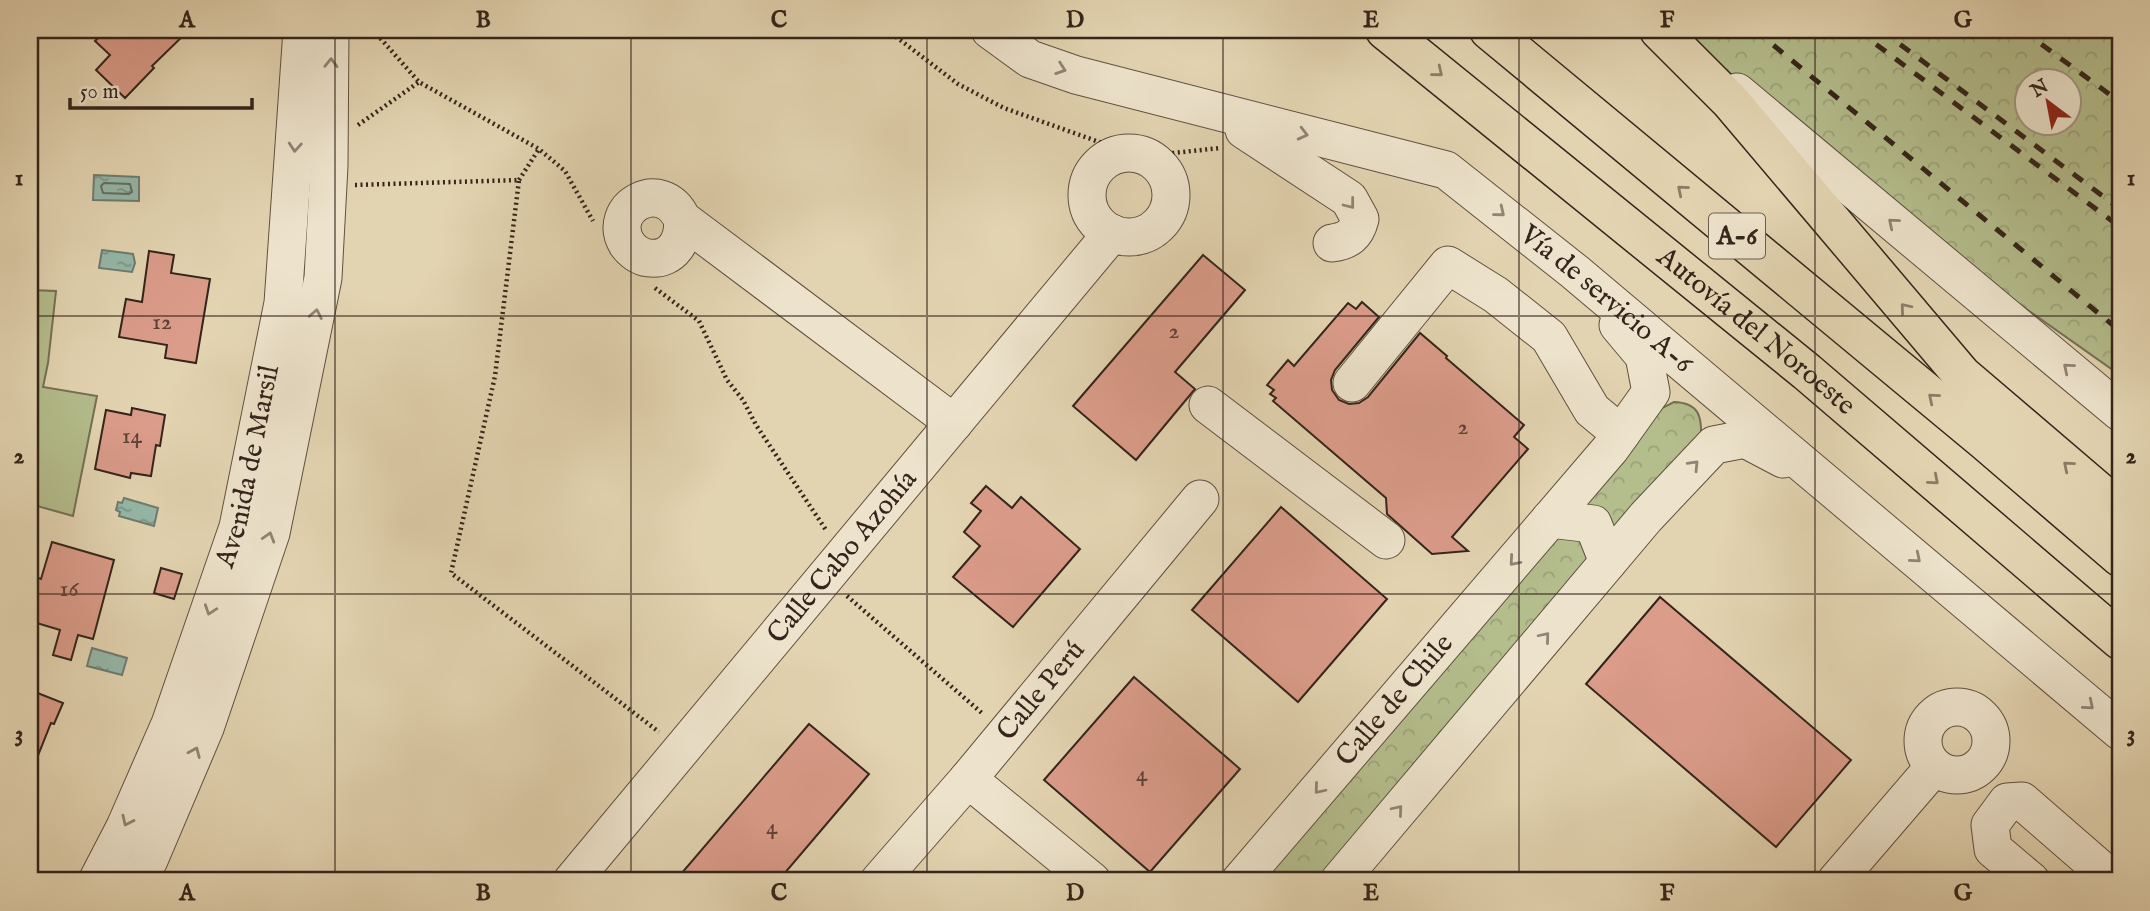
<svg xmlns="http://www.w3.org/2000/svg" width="2150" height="911" font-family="'IM FELL English',serif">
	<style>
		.grass { fill: #b4bd8c; stroke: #747054; stroke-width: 2 }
		.park { fill: url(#park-crowns); stroke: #747054; stroke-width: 2; fill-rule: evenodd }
		.water { fill: url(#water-ripples); stroke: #6e7d70; stroke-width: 2 }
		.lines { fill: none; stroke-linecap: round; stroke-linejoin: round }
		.shore { stroke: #646e62; stroke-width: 2 }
		.building { fill: #db9c8a; stroke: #34241b; stroke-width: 2 }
		.minor-casing { stroke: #605040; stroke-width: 39 }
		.highway-casing { stroke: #34241b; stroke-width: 41 }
		.path { stroke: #34241b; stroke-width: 4.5; stroke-dasharray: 2 3.5; stroke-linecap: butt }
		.minor { stroke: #ede3cc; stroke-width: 37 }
		.highway { stroke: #e3d4b1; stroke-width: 38 }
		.rail { stroke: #34241b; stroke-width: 5; stroke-dasharray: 12 12; stroke-linecap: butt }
		.oneway { stroke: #908474 }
		.oneway2 { stroke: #8c7c66 }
		.grid { fill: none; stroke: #34241b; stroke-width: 2; stroke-opacity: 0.55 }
		.labels { text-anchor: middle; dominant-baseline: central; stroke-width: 5; stroke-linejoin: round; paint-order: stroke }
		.number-label { font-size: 24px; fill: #5e4237 }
		.shield { fill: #ede3cc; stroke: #6c5d50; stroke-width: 2 }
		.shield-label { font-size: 26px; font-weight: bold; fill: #34241b }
		.street-label { font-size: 28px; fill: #34241b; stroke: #ede3cc }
		.neatline { fill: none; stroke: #34241b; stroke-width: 2.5 }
		.grid-label { font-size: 23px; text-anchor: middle; font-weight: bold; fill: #34241b }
	</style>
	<defs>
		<pattern id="park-crowns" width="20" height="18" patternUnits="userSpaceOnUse" patternTransform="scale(1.75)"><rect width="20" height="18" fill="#b4bd8c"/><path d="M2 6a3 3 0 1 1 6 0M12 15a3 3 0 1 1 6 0" fill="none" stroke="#9ba278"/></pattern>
		<pattern id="water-ripples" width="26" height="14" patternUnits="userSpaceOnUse" patternTransform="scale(1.75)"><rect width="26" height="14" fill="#95b8a9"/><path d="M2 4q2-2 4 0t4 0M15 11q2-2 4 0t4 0" fill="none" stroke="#7a9589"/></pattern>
	</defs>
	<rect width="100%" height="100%" fill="#e3d4b1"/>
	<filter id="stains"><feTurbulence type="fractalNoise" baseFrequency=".00286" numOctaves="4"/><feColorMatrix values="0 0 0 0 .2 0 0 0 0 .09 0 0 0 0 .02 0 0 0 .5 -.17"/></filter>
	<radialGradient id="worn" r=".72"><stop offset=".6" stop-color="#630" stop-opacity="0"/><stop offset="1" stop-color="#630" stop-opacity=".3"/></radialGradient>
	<path class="grass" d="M30,290l26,1 -8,72 -5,24 54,9 -24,120 -43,-12v-56l5,-29 -5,-1z"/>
	<path class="park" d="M1630,30h490v345zM2028,80h42v42h-42z
		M1674,402c25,1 28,14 27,36l-379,443h-66l406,-473z"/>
	<path class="water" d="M94,175l45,2v24l-46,-1z
		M102,250l31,4 2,9 -3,9 -33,-4z
		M124,498l34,10 -4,18 -35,-10 1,-4 -4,-2 2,-8 4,1z
		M92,648l35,10 -5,17 -35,-9z"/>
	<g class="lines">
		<path class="shore" d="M104,183l26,1 2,8 -3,2 -26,-1 -2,-7z"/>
	</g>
	<path class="building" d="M106,30h83l-37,36 2,2 -29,30 -29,-28 14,-15 -15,-14z
		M149,251l25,4 -3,18 39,6 -14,84 -31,-5 2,-13 -48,-8 7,-38 16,3z
		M1203,255l42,35 -70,82 20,17 -59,71 -63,-54z
		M1362,302l17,15 -44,53 -4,10 1,10 7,10 10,4 10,-1 9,-6 52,-64 27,23 -1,2 78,67 -10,12 14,12 -76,88 16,14 -36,3 -45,-40 -1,-16 -113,-97 3,-3 -6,-4 4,-4 -7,-5 21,-25 6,6 54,-63 8,6z
		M132,408l33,7 -5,31 -4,-1 -5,31 -20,-3 -1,5 -35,-9 11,-59 25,5z
		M986,486l26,22 9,-11 59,52 -67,78 -60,-50 27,-31 -16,-14 17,-21 -10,-8z
		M1281,507l106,92 -89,103 -106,-92z
		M52,542l62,18 -21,79 -15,-4 -7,25 -18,-5 7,-25 -30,-9v-41l5,1 1,-4 5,2z
		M161,568l21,6 -8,25 -20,-6z
		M1660,597l191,163 -75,87 -190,-163z
		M1134,677l106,92 -90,103 -106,-92z
		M30,690l33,13 -9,21 -3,-1 -20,50z
		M809,724l60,50 -91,107h-103z"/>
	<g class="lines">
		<g class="minor-casing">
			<g id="minor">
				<path id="s1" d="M990,30l40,29 46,16 370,95 129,102 545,459"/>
				<path d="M1737,92l383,320"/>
				<path d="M1244,130l105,69 11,20c-4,16 -12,22 -28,24"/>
				<circle cx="1129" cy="195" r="42"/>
				<path d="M682,219c3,20 -9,42 -33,39 -9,-1 -17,-7 -22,-14 -22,-36 35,-69 55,-25l272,204"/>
				<path d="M1352,383l96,-118 48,30 53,42 43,73 29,24"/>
				<path d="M1208,405l178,135"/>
				<path d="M1550,519l43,5 15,38"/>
				<circle cx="1957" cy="741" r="34"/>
				<path d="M968,779l124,102"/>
				<path id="s2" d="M97,881l28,-54 45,-103 68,-197 45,-224 19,-273"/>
				<path d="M138,881l11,-21 56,-132 66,-195 52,-255 6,-112 1,-136"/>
				<path id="s3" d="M572,881l540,-648"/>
				<path id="s4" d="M879,881l89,-102 232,-280"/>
				<path id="s5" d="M1240,881l371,-433 40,-56 -7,-36 -26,-31"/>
				<path d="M1339,881l307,-364 68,-72 31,-6 38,20"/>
				<path d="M1836,881l98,-114"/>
				<path d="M2031,881l-38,-32 -3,-24 17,-23 15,-1 92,80"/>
			</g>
		</g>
		<g class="highway-casing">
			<g id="highway">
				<path id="s6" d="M1385,30l422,342 313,268"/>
				<path d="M1489,30l496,411 135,116"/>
				<path d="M1659,30l71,71 232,274 158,135"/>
			</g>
		</g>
		<path class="path" d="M373,30l46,52 120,67 26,22 28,50
			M887,30l71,54 46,24 126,45
			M358,125l61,-43
			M1145,156l75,-8
			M519,180l20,-31
			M355,185l164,-5 -24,196 -44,197 208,159
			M655,288l44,33 28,59 16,20 13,25 70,105
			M847,596l136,118"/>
		<use href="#minor" class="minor"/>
		<use href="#highway" class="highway"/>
		<path class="rail" d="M1755,30l365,301
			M1857,30l263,197
			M1881,30l239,179
			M2022,30l98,72"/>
	</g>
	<defs><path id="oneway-chevron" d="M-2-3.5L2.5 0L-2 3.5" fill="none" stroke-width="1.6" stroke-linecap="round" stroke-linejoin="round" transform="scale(1.75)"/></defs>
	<g class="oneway">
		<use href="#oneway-chevron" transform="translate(331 63) rotate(-89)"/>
		<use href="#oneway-chevron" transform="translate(1061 69) rotate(19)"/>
		<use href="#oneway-chevron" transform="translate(1303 134) rotate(14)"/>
		<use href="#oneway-chevron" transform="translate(295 147) rotate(94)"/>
		<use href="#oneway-chevron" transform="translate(1350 204) rotate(52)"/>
		<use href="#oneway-chevron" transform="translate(1500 212) rotate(39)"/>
		<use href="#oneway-chevron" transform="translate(1893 223) rotate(-140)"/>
		<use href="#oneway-chevron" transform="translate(316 314) rotate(-79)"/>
		<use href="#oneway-chevron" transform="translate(2068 368) rotate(-140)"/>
		<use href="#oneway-chevron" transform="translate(1694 465) rotate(-46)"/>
		<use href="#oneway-chevron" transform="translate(269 537) rotate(-73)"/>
		<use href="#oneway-chevron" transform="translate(1916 558) rotate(40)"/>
		<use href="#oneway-chevron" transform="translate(1514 561) rotate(131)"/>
		<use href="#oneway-chevron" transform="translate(210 610) rotate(109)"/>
		<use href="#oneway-chevron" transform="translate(1545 637) rotate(-50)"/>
		<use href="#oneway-chevron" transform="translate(2089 705) rotate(40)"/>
		<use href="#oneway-chevron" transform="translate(195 752) rotate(-67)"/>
		<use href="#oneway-chevron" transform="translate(1319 789) rotate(130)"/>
		<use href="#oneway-chevron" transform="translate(1398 810) rotate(-50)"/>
		<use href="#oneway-chevron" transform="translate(127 821) rotate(115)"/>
	</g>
	<g class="oneway2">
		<use href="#oneway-chevron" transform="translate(1438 72) rotate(39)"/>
		<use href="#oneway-chevron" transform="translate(1682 190) rotate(-140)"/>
		<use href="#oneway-chevron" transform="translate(1905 308) rotate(-130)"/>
		<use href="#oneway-chevron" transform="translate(1933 398) rotate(-140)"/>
		<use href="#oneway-chevron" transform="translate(2068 466) rotate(-140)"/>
		<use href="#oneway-chevron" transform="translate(1934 480) rotate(41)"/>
	</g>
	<path class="grid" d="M335,30v851M631,30v851M927,30v851M1223,30v851M1519,30v851M1815,30v851M30,316h2090M30,594h2090"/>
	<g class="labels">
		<g class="number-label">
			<text x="162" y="322">12</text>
			<text x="1174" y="331">2</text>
			<text x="1463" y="427">2</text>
			<text x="132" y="436">14</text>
			<text x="69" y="589">16</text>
			<text x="1142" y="774">4</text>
			<text x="772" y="827">4</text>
		</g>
		<rect class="shield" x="1709" y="213.5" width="56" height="45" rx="5"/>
		<g class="shield-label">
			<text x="1737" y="236">A-6</text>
		</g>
		<g class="street-label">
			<text stroke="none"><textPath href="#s1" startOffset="686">Vía de servicio A-6</textPath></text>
			<text stroke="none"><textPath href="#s6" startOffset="478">Autovía del Noroeste</textPath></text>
			<text stroke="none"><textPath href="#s2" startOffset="443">Avenida de Marsil</textPath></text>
			<text stroke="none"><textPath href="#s3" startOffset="422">Calle Cabo Azohía</textPath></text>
			<text stroke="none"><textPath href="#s4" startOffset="250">Calle Perú</textPath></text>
			<text stroke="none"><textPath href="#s5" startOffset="238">Calle de Chile</textPath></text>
		</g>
	</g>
	<rect width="2150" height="911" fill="none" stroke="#e3d4b1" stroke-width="77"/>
	<g transform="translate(2048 102) rotate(328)"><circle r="33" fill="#ede3cc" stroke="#a39785" stroke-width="2"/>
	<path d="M0-5L12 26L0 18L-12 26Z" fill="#8f2418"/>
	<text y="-10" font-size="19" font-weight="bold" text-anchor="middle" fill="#34241b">N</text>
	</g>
	<path d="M70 98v10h182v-10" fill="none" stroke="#34241b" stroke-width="3.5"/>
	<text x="80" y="98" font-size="21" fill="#34241b" stroke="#ede3cc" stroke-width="5" paint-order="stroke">50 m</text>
	<rect x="38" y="38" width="2074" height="834" class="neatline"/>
	<g class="grid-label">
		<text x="187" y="27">A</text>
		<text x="483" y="27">B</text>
		<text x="779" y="27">C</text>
		<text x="1075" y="27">D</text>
		<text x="1371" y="27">E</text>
		<text x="1667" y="27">F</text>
		<text x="1963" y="27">G</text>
		<text x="19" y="185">1</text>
		<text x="2131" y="185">1</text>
		<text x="19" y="463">2</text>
		<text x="2131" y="463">2</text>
		<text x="19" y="741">3</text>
		<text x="2131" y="741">3</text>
		<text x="187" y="900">A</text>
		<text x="483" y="900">B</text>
		<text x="779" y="900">C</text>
		<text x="1075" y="900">D</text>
		<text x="1371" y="900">E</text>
		<text x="1667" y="900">F</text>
		<text x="1963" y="900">G</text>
	</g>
	<rect width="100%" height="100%" filter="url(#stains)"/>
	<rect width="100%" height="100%" fill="url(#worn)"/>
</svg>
